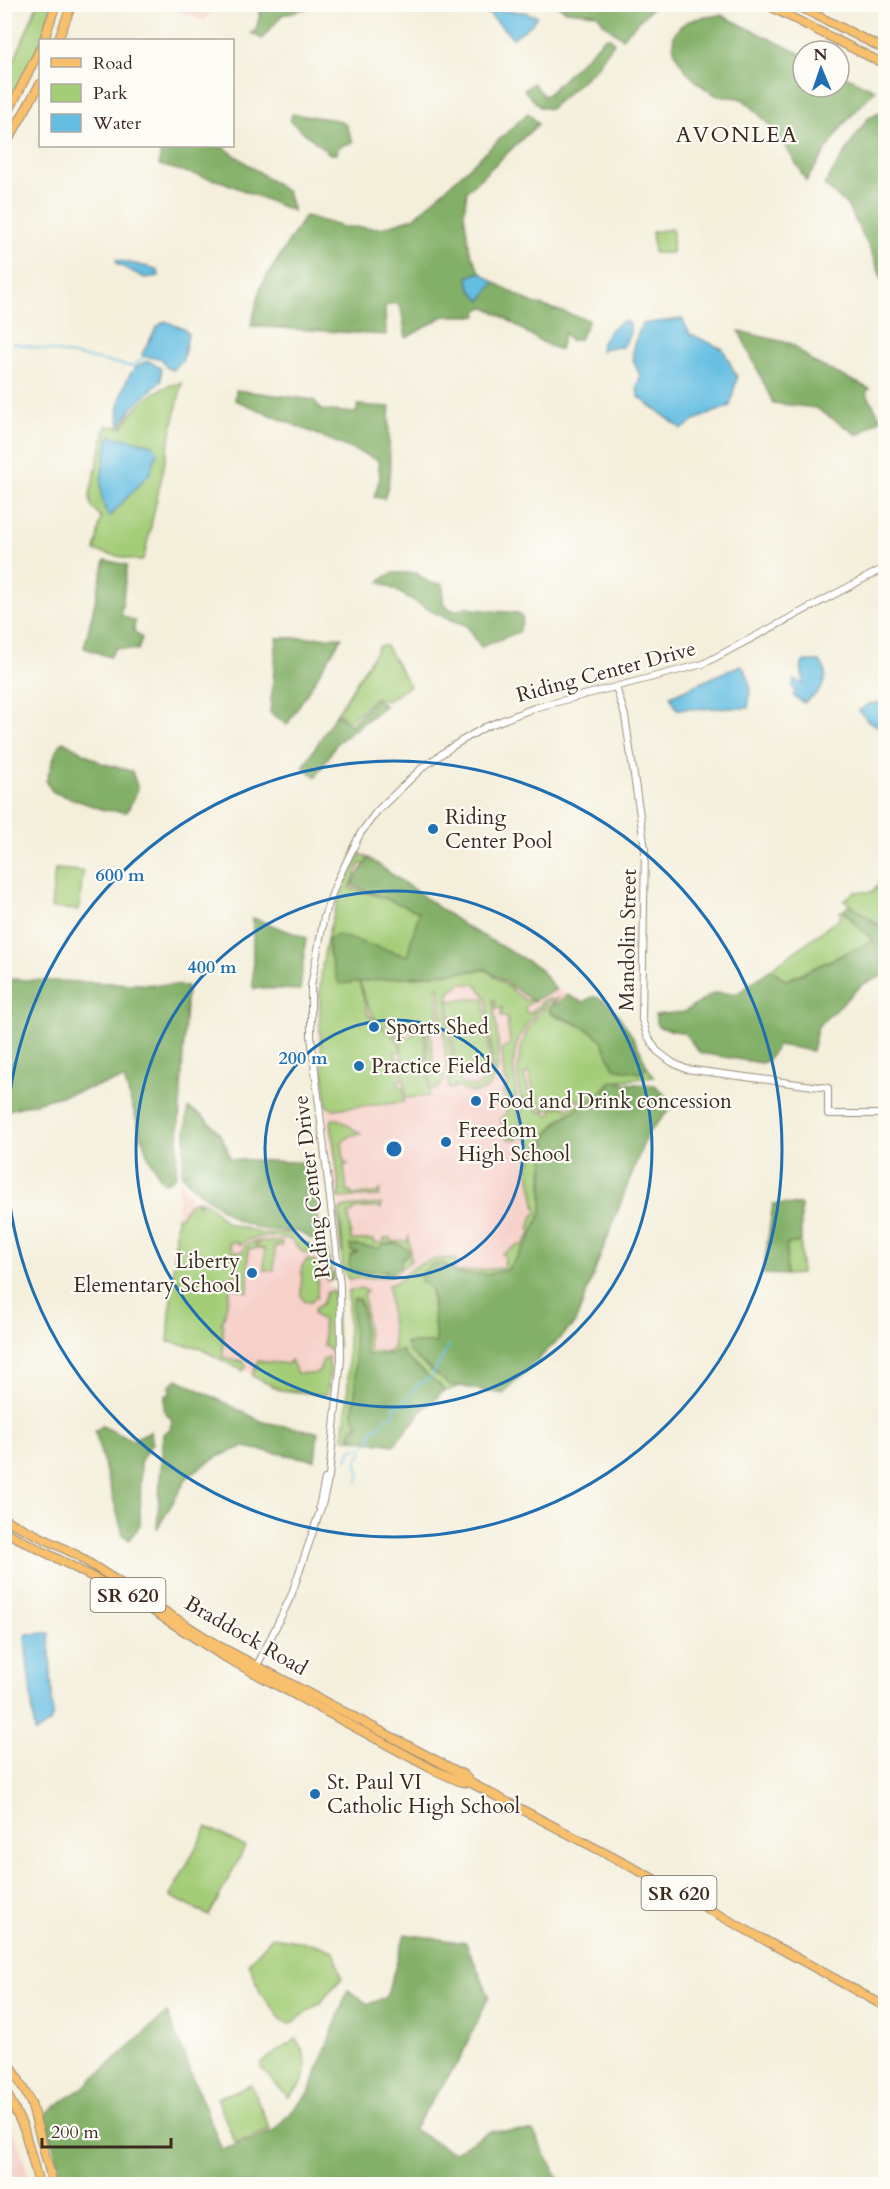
<svg xmlns="http://www.w3.org/2000/svg" width="890" height="2189" font-family="Cardo,serif">
	<style>
		.built { fill: #f7d0ca }
		.green { fill: #a4cd78; stroke: #707c4b; stroke-width: 1.5; fill-rule: evenodd }
		.forest { fill: #83b068; stroke: #5f6d43; stroke-width: 1.5 }
		.water { fill: #64bee2; stroke: #507480; stroke-width: 1.5 }
		.lines { fill: none; stroke-linecap: round; stroke-linejoin: round }
		.stream { stroke: #64bee2; stroke-width: 1.5 }
		.minor-casing { stroke: #988c7c; stroke-width: 8 }
		.major-casing { stroke: #988c7c; stroke-width: 10 }
		.minor { stroke: #fff; stroke-width: 6 }
		.major { stroke: #f8bf6c; stroke-width: 8 }
		.ring { fill: none; stroke: #1f6fb2; stroke-width: 3 }
		.poi-dot { fill: #1f6fb2; stroke: #fdfcf7; stroke-width: 2 }
		.labels { text-anchor: middle; dominant-baseline: central; stroke-width: 4.5; stroke-linejoin: round; paint-order: stroke }
		.shield { fill: #fdfcf7; stroke: #75695f; stroke-width: 1.5 }
		.shield-label { font-size: 20px; font-weight: bold; fill: #3b2a1e }
		.street-label { font-size: 21px; fill: #3b2a1e; stroke: #fdfcf7 }
		.poi-label { font-size: 21px; fill: #3b2a1e; stroke: #fdfcf7; text-anchor: start }
		.neighbourhood-label { font-size: 22px; letter-spacing: 1.5px; fill: #3b2a1e; stroke: #fdfcf7 }
		.centre { fill: #1f6fb2; stroke: #fdfcf7; stroke-width: 3 }
		.ring-label { font-size: 18px; text-anchor: middle; font-weight: bold; fill: #1f6fb2; stroke: #fdfcf7; stroke-width: 4.5; stroke-linejoin: round; paint-order: stroke }
	</style>
	<rect width="100%" height="100%" fill="#fdfcf7"/>
	<filter id="ink" filterUnits="userSpaceOnUse"><feTurbulence type="fractalNoise" baseFrequency=".0167" numOctaves="2"/><feDisplacementMap in="SourceGraphic" scale="12" xChannelSelector="R" yChannelSelector="G"/><feConvolveMatrix kernelMatrix="1 2 1 2 8 2 1 2 1" color-interpolation-filters="sRGB"/></filter>
	<filter id="wash" filterUnits="userSpaceOnUse"><feTurbulence type="fractalNoise" baseFrequency=".008" numOctaves="4" result="noise"/><feDisplacementMap in="SourceGraphic" scale="24" xChannelSelector="R" yChannelSelector="G"/><feGaussianBlur stdDeviation="1.35" result="paint"/><feColorMatrix in="noise" values="0 0 0 0 0 0 0 0 0 0 0 0 0 0 0 0 0 1.4 0 .05"/><feComposite in="paint" operator="in"/></filter>
	<g filter="url(#wash)">
		<rect width="100%" height="100%" fill="#f4efdb"/>
		<path class="built" d="M162,5h55l-13,16z
			M362,852l124,94 75,45 75,66 -187,331 -7,3 -48,55 -51,-8 5,-44v-103l-30,-257v-44l6,-41 24,-73z
			M180,1178l12,22 10,-1 5,3 21,21 32,9h29l19,12 20,7 5,91 -3,53 -46,-4 -85,-44 -31,-6z
			M4,2110l16,38 11,36h-26z"/>
		<path class="green" d="M37,5h16l-15,45 -33,62 -1,-26z
			M671,229l2,3 -1,21h-18l-2,-21z
			M182,383l-38,175 -4,3 -45,-10 6,-34 -10,-11 -1,-12 16,-68 16,1c13,-21 35,-42 60,-44z
			M379,646h7l24,40 -23,15 -12,-4 -25,24 -13,-8z
			M360,854l9,5 -4,6 -5,-2 -10,25 71,21 -14,47 -69,-20 20,43 10,35 31,28 1,10h-5l1,6h4l2,22 -4,1v5l5,1 1,15 -71,7 -6,-3c-11,-97 -16,-163 33,-252z
			M55,869l28,2 -4,39 -28,-2z
			M885,874v51l-3,1 -38,-26 11,-8h18z
			M840,911h3l30,30 -87,39 -15,-11 70,-52z
			M486,970l39,30h9l-9,7 1,6h5l13,-13 6,-1c-17,14 -35,37 -36,60 -1,13 3,26 2,39l-9,4 -4,-11 6,-8 -5,-4 -2,-29 8,-5 -3,-28h-6l1,-9 -6,1 -1,-9h-2c2,24 17,82 -12,91 -10,4 -18,0 -26,-6v3l-6,1 -10,-103 -3,1 3,29 -4,4 -6,1 5,46 9,4 1,10 -7,8 -6,1 -5,-59 -9,-7 3,-8 -12,15 -5,1 -5,-4 -3,4 4,4 4,-2 2,3 7,-1 4,-10 8,6 5,64 -23,2 -5,-58c-27,-14 -39,-38 -42,-68l55,6 13,-3zM462,983l15,2 10,13 6,71 -4,11 -15,7 -12,-3 -9,-14 -6,-68 4,-12z
			M559,997l-10,12 1,5 34,13 17,12 13,29 30,2 3,-3 7,10 -44,5c-17,25 -57,30 -66,60l4,2 -6,26v41l-13,30 -22,29 -18,4h-34l-11,-11 -22,10 9,18 5,52h-29c3,14 38,41 53,43l-17,6v-4l-39,-32 -37,-1c-8,-16 0,-43 -8,-56l-5,10 2,77 -3,28 6,13 -9,10 4,3 -11,-2 5,-44v-103l13,-3 6,3 -3,3 5,57 21,1 4,-6 -6,-61c11,-2 18,-12 27,-18 11,-7 29,-9 41,-9l-2,11 4,3 46,-4 1,-12 -3,-2 16,-9 4,1 10,-14 -3,-3 4,-14 4,-1 -9,-47c4,-8 6,-11 5,-22l-9,-8 -3,-35 10,-1 2,6 6,1 -1,3 4,2 2,-3 4,5 5,-2 -1,-4 10,-3 6,3 13,-7 -1,-3 -34,11 -9,-6 -9,-33 -4,5 5,17h3l-4,6 -7,1c-8,-40 0,-80 38,-103z
			M484,998l7,70 -35,4 -7,-71z
			M502,1106h11c7,6 9,25 5,33h-9l-6,-6 -2,-15 7,-6z
			M333,1119h5l23,15 -9,1 -10,7 2,21 4,1 -4,2 3,26h4l1,3 26,-2 2,-4 -1,7 -41,2 2,-6 -9,-70z
			M198,1200l9,3 20,20 33,10h29l30,17 6,-1 3,3 3,21h4l-2,7 -3,1 2,-4 -5,3 -2,-21 -9,-6h-12l-14,-14c-14,-2 -39,-6 -49,6l-7,-4 -5,3 4,8h9l4,-7 10,-4 -1,8h-7v43l-13,-4 7,-1 -2,-12h-7l-10,47 -2,1 2,2v32l21,5 2,5 -3,4 -46,-24 -29,-5 9,-125h4l7,-12 8,-4 4,5z
			M381,1204v6l-1,-3 -26,2 -1,4 -4,1 2,26h22l1,3h9l1,-4 7,-1 1,4 15,-1 2,-4 2,24 -22,16 -41,2 -5,-9 -6,-60 6,43 -3,-43 5,-3z
			M258,1241l24,1v4h-7l-1,24h-10l1,-21 -8,-1z
			M801,1242v32l-15,1 1,-31z
			M307,1260l8,1 3,7 -1,29 -8,5 -5,-1 -3,-6 1,-29z
			M332,1289l5,6 -5,3 5,2 -2,3 3,43 -7,5 -7,-6 -1,-25 -9,-5v-6l8,-5 5,-12h5z
			M328,1357l2,12 -3,26 -47,-5 -28,-14 6,-15 30,3 3,-4 6,13 16,1 6,-3 4,-11z
			M207,1827l38,20 -36,69 -39,-20z
			M272,1937l43,7 19,7 8,27 -21,24 -30,22 -7,-1 -24,-31 -11,-29z
			M296,2039c15,22 14,41 -8,58l-27,-29 1,-6z
			M251,2085l19,45 -35,13 -18,-45z"/>
		<path class="forest" d="M649,4l5,2 -32,32 -18,-14 -7,-10 -31,-3 -9,-6z
			M262,5v-1l56,1 -36,10 -20,24 -11,-6 5,-3z
			M721,15l82,40v32h36v-14l36,17 -32,35 -37,56c-16,-30 -35,-58 -61,-80 -7,-6 -18,-2 -27,-5 -22,-9 -66,-53 -33,-73 10,-6 25,-6 36,-8z
			M606,37h4l4,6 -18,25 -46,41 -10,-2 -16,-17 9,-7 11,13 3,-1z
			M885,110v177l-14,-36 -24,-46 -23,-20 43,-66z
			M528,113l10,11 -71,67 -3,23 6,37 10,21 -12,5 2,11 11,13 13,-19 36,20 59,18 -9,19 -9,2 -7,-8 -4,17c-28,-9 -48,-32 -76,-43l-6,3 -1,6h-33l-38,22 -5,-30 -6,-5 -10,3 1,29 -135,-9 10,-40 44,-70 38,11 38,1 33,-10z
			M292,114l46,6 8,5 7,17 -15,5 -1,7h-7l-40,-33z
			M161,146h61l65,46 6,19 -70,-29 -64,-17z
			M739,331l53,13 21,18 57,27 -4,3 15,27 -23,16 -42,-27 -43,-5z
			M236,390l78,10 7,10 35,3 2,-8 32,2c-5,31 6,63 -6,92l-10,-2 6,-19 -2,-18 -143,-60z
			M105,560l22,5 -6,50 14,6 -1,10 8,7 -4,12 -22,-2 -6,9 -26,-9z
			M393,573h23l14,10 13,1v20c7,6 16,9 24,2l6,3 45,4 5,6 -4,13 -38,15 -15,-22c-30,-7 -57,-29 -86,-43l1,-3z
			M342,637l-55,88 -17,-12 7,-75z
			M376,698l9,8 -48,37 -21,34 -13,-10 33,-53 15,11z
			M63,741l38,22 31,8 6,18 -11,23 -23,-2 -51,-18 -7,-10 10,-31z
			M369,858l96,68 73,41 18,23 -23,11 -47,-32 -147,15 -10,-31 -1,-15 10,-3 69,21 12,-44 -68,-27z
			M849,905l33,23 3,-1v48l-22,9 -45,42 -6,25 -34,-6 -11,16 -6,2 -61,-10 -16,-20 -26,-6 -3,-12 29,-3 30,-19h24l33,-24 15,12 87,-40 -29,-31z
			M253,918l53,20 -6,52 -47,-2z
			M5,979l182,7 -11,189 -10,8 -4,-2 -15,-27 -23,-75 -119,32z
			M568,995l14,7c5,-1 7,-5 12,-5 21,2 46,51 53,70l-7,6 -26,-5 -13,-29 -17,-12 -34,-15v-4z
			M622,1080l-2,3 35,2 19,20 -27,29 -72,189 -72,71 -55,-10 -39,-33 -3,-8h30l-4,-53 -10,-8 -2,-6 11,-11 13,-2 12,11h33l18,-4 22,-29 13,-30 2,-56 -4,-2 8,-9 -4,-1c10,-31 49,-35 66,-61z
			M188,1108c21,10 37,27 42,51l81,4 11,82 -23,-13 -38,-3 -25,-9 -42,-32 -12,-13z
			M773,1204l28,1v37l-14,2 -1,31 -23,-1z
			M396,1243l12,6 -1,6 -5,4 -2,9h-6l-4,7 -6,-1 3,-4 -34,2 -4,-4 1,-12 7,-4 -6,-1 -1,-6 28,3 7,-4z
			M356,1298c13,12 3,41 11,57l26,-1 2,-3h8l1,5 39,32 -5,9 -15,12 -29,36 -40,-6 -5,-5 6,-8h4l-6,-12 3,-28 -4,-81 1,-5z
			M177,1379l86,43 55,10 -3,28 -72,-13 -26,10 -28,18 -32,54 6,-95 7,-5 2,-9 -8,-9 1,-15 5,-2v-8z
			M102,1426l30,14 18,-9 2,12 -11,17 -1,65 -11,15 -6,-5 -28,-104z
			M405,1934l61,9 23,53 -29,63 -47,70 40,24 37,-22h43l28,53h-498l-19,-70 41,-28 82,-73 55,137 50,-18 37,-39 39,-103 20,14 18,-6z"/>
		<path class="water" d="M480,5h16l6,6 25,1 3,4 4,-2 3,2 -6,9 -18,13z
			M116,260l37,8 5,3 1,5 -14,2 -28,-14z
			M480,272l14,10 -13,19 -11,-13 -2,-11z
			M682,319l8,15 33,15 14,28 -7,29 -33,13 -15,10 -43,-32 -2,-8 3,-13 -7,-17v-12l9,-23z
			M165,321l19,8 4,5 -5,26 -10,10 -7,-3 -5,-9 -17,-1 -2,-3 15,-27z
			M625,321l5,3v9l-7,14 -18,1 -5,3c1,-12 13,-27 25,-30z
			M149,361l12,8v12l-29,27 -12,18c-6,-16 5,-62 29,-65z
			M112,436l41,9 4,7 -7,21 -41,44c-15,-24 -5,-53 0,-80z
			M804,661h15c11,9 6,26 -4,34 -4,4 -8,3 -11,8l-11,-7 2,-4 -3,-6 2,-6 10,4 -3,-17z
			M741,665c11,11 10,28 7,43l-71,1 -7,-13z
			M885,702v28l-17,-9 -9,-10 9,-7z
			M49,1633l4,82 -3,8 -15,10 -10,-94 2,-5z"/>
		<g class="lines">
			<path class="stream" d="M13,343l116,23h5l10,-10
				M347,1460l4,-11 10,-1
				M357,1482l3,-6 -4,-15 6,-7v-6l10,-8 -2,-9 12,-7 3,-6 7,-2 3,-5 -2,-4 9,-3 17,-20 12,-7 19,-32"/>
		</g>
	</g>
	<g filter="url(#ink)">
		<g class="lines">
			<g class="minor-casing">
				<path id="minor" d="M616,687l9,29 20,133 -3,170 5,16 10,16 16,12 13,6 142,19v26h58
					M319,1507l6,-28
					M255,1670l36,-74 31,-91 7,-29 12,-117 -1,-74 -29,-249v-50l13,-69 12,-34 24,-49 17,-23 45,-43 31,-22 32,-19 49,-19 169,-44 183,-97"/>
			</g>
			<g class="major-casing">
				<path id="major" d="M765,4l121,61
					M794,4l92,46
					M44,40l12,-36
					M58,40l14,-36
					M4,121l36,-72
					M4,148l36,-64
					M4,1519l71,35 144,92 245,129 7,8
					M4,1531l129,67 88,57 213,115 27,12 10,1 172,90 243,134
					M4,2052l27,51 22,81
					M4,2087l20,42 15,55"/>
			</g>
			<use href="#minor" class="minor"/>
			<use href="#major" class="major"/>
		</g>
	</g>
	<g class="ring">
		<circle cx="394" cy="1149" r="129"/>
		<circle cx="394" cy="1149" r="258"/>
		<circle cx="394" cy="1149" r="388"/>
	</g>
	<g class="poi-dot">
		<circle cx="433" cy="829" r="6"/>
		<circle cx="374" cy="1027" r="6"/>
		<circle cx="359" cy="1066" r="6"/>
		<circle cx="476" cy="1101" r="6"/>
		<circle cx="446" cy="1142" r="6"/>
		<circle cx="252" cy="1273" r="6"/>
		<circle cx="315" cy="1794" r="6"/>
	</g>
	<g class="labels">
		<g class="shield">
			<rect x="90.5" y="1578" width="75" height="34" rx="4.5"/>
			<rect x="641.5" y="1876" width="75" height="34" rx="4.5"/>
		</g>
		<g class="shield-label">
			<text x="128" y="1595">SR 620</text>
			<text x="679" y="1893">SR 620</text>
		</g>
		<g class="street-label">
			<text transform="translate(606 672) rotate(-15)">Riding Center Drive</text>
			<text transform="translate(628 940) rotate(-89)">Mandolin Street</text>
			<text transform="translate(312 1187) rotate(-97)">Riding Center Drive</text>
			<text transform="translate(246 1636) rotate(30)">Braddock Road</text>
		</g>
		<g class="poi-label">
			<text x="445" y="817">Riding<tspan x="445" dy="24">Center Pool</tspan></text>
			<text x="386" y="1027">Sports Shed</text>
			<text x="371" y="1066">Practice Field</text>
			<text x="488" y="1101">Food and Drink concession</text>
			<text x="458" y="1130">Freedom<tspan x="458" dy="24">High School</tspan></text>
			<text x="240" y="1261" text-anchor="end">Liberty<tspan x="240" dy="24">Elementary School</tspan></text>
			<text x="327" y="1782">St. Paul VI<tspan x="327" dy="24">Catholic High School</tspan></text>
		</g>
		<g class="neighbourhood-label">
			<text x="737" y="135">AVONLEA</text>
		</g>
	</g>
	<circle cx="394" cy="1149" r="9" class="centre"/>
	<g class="ring-label">
		<text x="120" y="881">600 m</text>
		<text x="212" y="973">400 m</text>
		<text x="303" y="1064">200 m</text>
	</g>
	<rect width="890" height="2189" fill="none" stroke="#fdfcf7" stroke-width="24"/>
	<rect x="39" y="39" width="195" height="108" fill="#fdfcf7" stroke="#afa8a0" stroke-width="1.5"/>
	<rect x="51" y="58" width="30" height="9" fill="#f8bf6c" stroke="#afa8a0" stroke-width="1.5"/>
	<text x="93" y="69" font-size="18" fill="#3b2a1e">Road</text>
	<rect x="51" y="84" width="30" height="18" fill="#a4cd78" stroke="#afa8a0" stroke-width="1.5"/>
	<text x="93" y="99" font-size="18" fill="#3b2a1e">Park</text>
	<rect x="51" y="114" width="30" height="18" fill="#64bee2" stroke="#afa8a0" stroke-width="1.5"/>
	<text x="93" y="129" font-size="18" fill="#3b2a1e">Water</text>
	<g transform="translate(821 69) rotate(358)"><circle r="28" fill="#fdfcf7" stroke="#afa8a0" stroke-width="1.5"/>
	<path d="M0-4.5L10 22L0 15L-10 22Z" fill="#1f6fb2"/>
	<text y="-9" font-size="16" font-weight="bold" text-anchor="middle" fill="#3b2a1e">N</text>
	</g>
	<path d="M42 2138v9h129v-9" fill="none" stroke="#3b2a1e" stroke-width="3"/>
	<text x="51" y="2138" font-size="18" fill="#3b2a1e" stroke="#fdfcf7" stroke-width="4.5" paint-order="stroke">200 m</text>
</svg>
